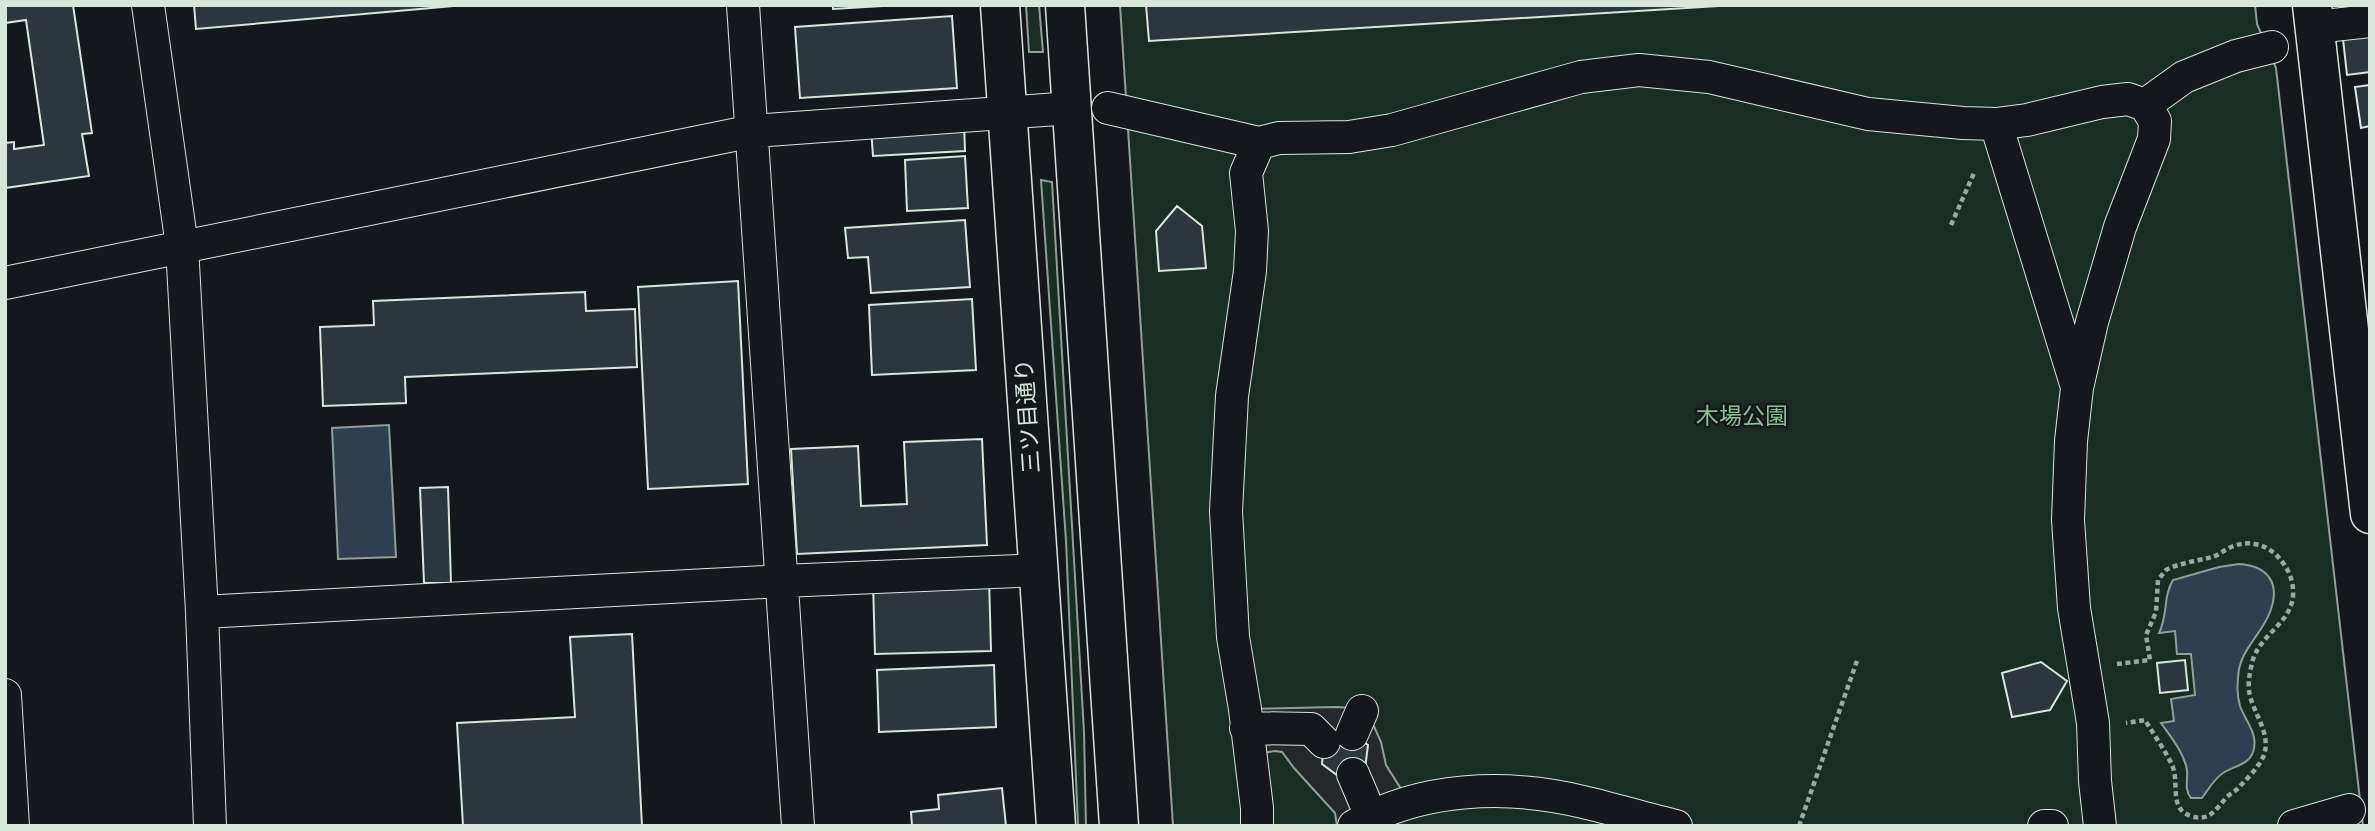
<svg xmlns="http://www.w3.org/2000/svg" width="2375" height="831" font-family="Karla,'Noto Sans JP',sans-serif">
	<style>
		.green { fill: #1a2d24; stroke: #939e99; stroke-width: 2 }
		.parking { fill: #24282b; stroke: #939e99; stroke-width: 2 }
		.water { fill: #2f3f4d; stroke: #939e99; stroke-width: 2 }
		.building { fill: #2c363c; stroke: #d8e6dc; stroke-width: 2 }
		.lines { fill: none; stroke-linecap: round; stroke-linejoin: round }
		.street-casing { stroke: #d8e6dc; stroke-width: 34 }
		.secondary-casing { stroke: #d8e6dc; stroke-width: 41 }
		.primary-casing { stroke: #d8e6dc; stroke-width: 41 }
		.path { stroke: #9da8a2; stroke-width: 4.5; stroke-dasharray: 5 3.5; stroke-linecap: butt }
		.street { stroke: #14181c; stroke-width: 32 }
		.secondary { stroke: #14181c; stroke-width: 38 }
		.primary { stroke: #14181c; stroke-width: 38 }
		.labels { text-anchor: middle; dominant-baseline: central; stroke-width: 5; stroke-linejoin: round; paint-order: stroke }
		.street-label { font-size: 23px; fill: #d8e6dc; stroke: #14181c }
		.park-label { font-size: 23px; fill: #8ac095; stroke: #14181c }
	</style>
	<rect width="100%" height="100%" fill="#14181c"/>
	<path class="green" d="M1026,5h13l4,47h-14z
		M1120,5h1135l2,19 19,44 87,758h-1190z
		M1041,180l11,2 32,550 2,94h-8l-12,-285z"/>
	<path class="parking" d="M1335,707l21,1 12,5 13,29 5,23 24,38 -56,23h-17l-2,-13 -41,-45 -12,-16 -7,-1 -25,4 -5,-46z"/>
	<path class="water" d="M389,425l7,132 -58,2 -6,-131z
		M2239,564c29,2 42,19 31,48 -9,24 -32,39 -32,67 -1,8 0,20 2,27 6,16 19,29 13,46 -4,13 -20,14 -30,21 -9,6 -15,17 -21,25h-11c-7,-8 -3,-17 -4,-28 -3,-17 -16,-33 -26,-47l13,-2 -3,-22 24,-4 -4,-41h-14l-2,-23 -16,2c9,-17 4,-37 14,-53l46,-13z"/>
	<path class="building" d="M5,5h68l19,128 -10,1 7,42 -84,12v-45l9,-1v7l30,-4 -18,-125 -21,3z
		M194,5h271l-269,24z
		M833,5h67l-67,4z
		M1146,5h589l-586,36z
		M952,16l5,72 -157,10 -5,-71z
		M2370,36v36l-23,3 -4,-36z
		M2370,85v41l-9,2 -6,-41z
		M964,123l1,28 -92,5 -2,-28z
		M965,156l3,52 -61,3 -2,-51z
		M1177,206l25,20 4,42 -47,3 -3,-40z
		M965,220l5,67 -99,6 -3,-36 -20,1 -3,-30z
		M738,281l10,203 -100,5 -10,-202z
		M585,292l1,19 49,-2 2,58 -232,10 1,26 -83,3 -3,-79 54,-2 -1,-24z
		M972,299l4,71 -104,5 -3,-70z
		M982,439l5,106 -190,9 -6,-105 67,-3 3,60 46,-2 -3,-62z
		M448,487l3,96h-27l-4,-95z
		M989,578l2,73 -116,3 -2,-72z
		M632,634l10,192h-179l-6,-103 118,-6 -5,-80z
		M2185,660l3,30 -28,3 -3,-30z
		M2041,662l26,19 -17,29 -38,7 -10,-44z
		M994,665l2,62 -117,5 -2,-62z
		M1348,732l20,13 -3,24 -24,9 -19,-14 2,-26z
		M1002,788l4,38h-94l-1,-14 28,-3 -1,-14z"/>
	<g class="lines">
		<g class="street-casing">
			<path id="street" d="M148,5l34,241 20,366 8,214
				M743,5l55,821
				M2315,27l55,-6
				M2145,105l39,-28 52,-21 36,-9
				M1108,108l151,35
				M1996,124l81,263
				M5,283l748,-152 319,-23
				M202,612l580,-31 257,-11
				M5,695l8,131
				M1246,728l65,1 13,13
				M1352,734l10,-23
				M1353,774l18,42
				M1257,826v-18l-12,-99 -12,-72 -7,-126 6,-115 18,-125 2,-40 -6,-58 13,-30 20,-5 70,-1 43,-7 189,-53 58,-7 70,7 159,37 95,9 33,1 31,-4 75,-18 26,-3 17,6 10,16 -1,18 -34,88 -28,95 -15,66 -6,53 -3,79 6,88 19,115 2,58 5,45
				M1354,826c68,-40 154,-42 229,-24 31,7 62,17 93,24
				M2044,826h8
				M2294,826l55,-16"/>
		</g>
		<g class="secondary-casing">
			<path id="secondary" d="M2312,5l58,509"/>
		</g>
		<g class="primary-casing">
			<path id="primary" d="M1000,5l56,821
				M1065,5l54,821"/>
		</g>
		<path class="path" d="M1951,225l23,-52
			M2117,664l33,-4 -4,-25 10,-23 2,-32 8,-10c13,-7 31,-9 46,-13 7,-2 12,-7 19,-10 21,-9 42,-1 54,19 7,10 10,24 7,36 -6,24 -34,35 -40,61 -2,9 -4,18 -3,27 2,22 27,47 12,71 -5,8 -13,17 -20,24 -4,6 -11,8 -16,14 -10,12 -17,23 -34,17 -23,-7 -11,-34 -19,-51 -7,-15 -18,-30 -27,-45l-19,3
			M1799,826l59,-168"/>
		<use href="#street" class="street"/>
		<use href="#secondary" class="secondary"/>
		<use href="#primary" class="primary"/>
	</g>
	<g class="labels">
		<g class="street-label">
			<text transform="translate(1028 416) rotate(-94)">三ツ目通り</text>
		</g>
		<g class="park-label">
			<text x="1742" y="416">木場公園</text>
		</g>
	</g>
	<rect width="2375" height="831" fill="none" stroke="#d8e6dc" stroke-width="14"/>
</svg>
